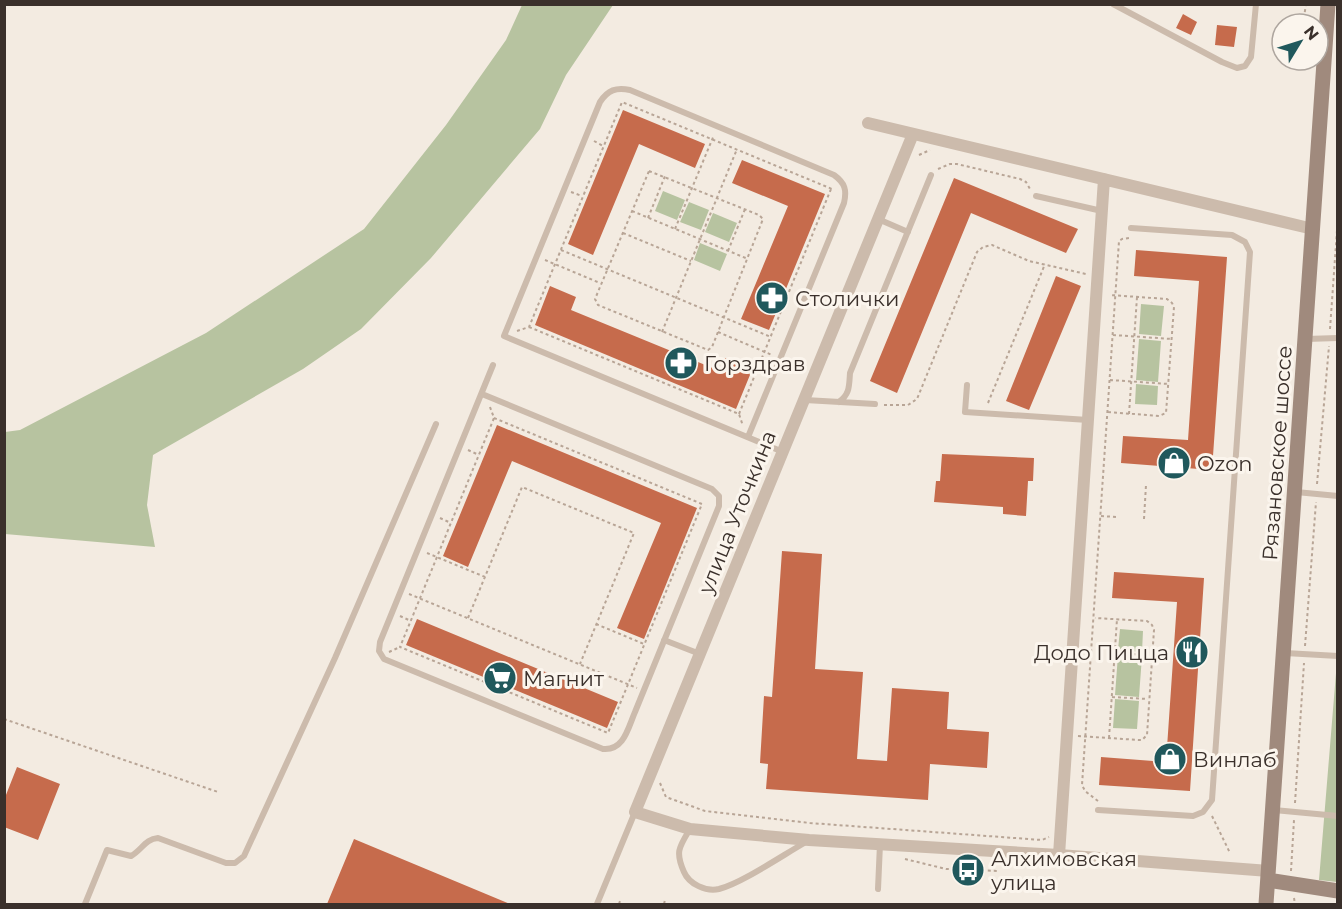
<svg xmlns="http://www.w3.org/2000/svg" width="1342" height="909" font-family="Montserrat,sans-serif">
	<style>
		.green { fill: #b7c3a0 }
		.building { fill: #c66b4c }
		.lines { fill: none; stroke-linecap: round; stroke-linejoin: round }
		.path { stroke: #b8a596; stroke-width: 2; stroke-dasharray: 3 3; stroke-linecap: butt }
		.lane { stroke: #ccbbac; stroke-width: 6 }
		.street { stroke: #ccbbac; stroke-width: 12 }
		.secondary { stroke: #a08a7d; stroke-width: 15 }
		.labels { text-anchor: middle; dominant-baseline: central; stroke-width: 6; stroke-linejoin: round; paint-order: stroke }
		.poi-label { font-size: 21px; fill: #3a302b; stroke: #fbf5ed; text-anchor: start }
		.street-label { font-size: 21px; fill: #3a302b; stroke: #fbf5ed }
	</style>
	<rect width="100%" height="100%" fill="#f3ebe1"/>
	<path class="green" d="M522,5h91l-47,70 -26,54 -109,129 -70,71 -58,40 -150,86 -6,50 8,42 -150,-13v-102l15,-2 186,-97 158,-104 82,-104 60,-85z
		M663,191l22,9 -8,20 -22,-9z
		M689,202l20,8 -8,20 -21,-8z
		M713,213l24,10 -8,19 -24,-10z
		M700,243l27,11 -7,17 -26,-11z
		M1141,304l23,2 -3,30 -22,-2z
		M1139,339l22,2 -3,41 -22,-2z
		M1136,384l22,2 -1,19 -22,-1z
		M1120,629l23,2 -1,21 -24,-2z
		M1118,655l24,1 -3,41 -24,-2z
		M1337,661v221l-18,-2z
		M1115,699l24,2 -2,28 -24,-1z"/>
	<path class="building" d="M1183,14l14,8 -6,13 -15,-7z
		M1217,25l20,2 -3,20 -19,-2z
		M623,110l82,34 -10,24 -56,-24 -46,111 -25,-11z
		M742,160l83,34 -56,136 -28,-11 47,-113 -56,-23z
		M954,178l124,51 -12,24 -95,-40 -74,180 -27,-12z
		M1136,250l91,7 -15,213 -91,-7 2,-27 65,4 11,-159 -65,-5z
		M1056,276l25,10 -52,124 -23,-9z
		M550,286l26,11 -5,13 149,61 5,-13 27,12 -16,39 -201,-84z
		M497,425l200,83 -53,131 -27,-11 44,-105 -149,-62 -44,106 -25,-11z
		M942,454l92,4 -1,23h-5l-2,35 -23,-2v-7l-69,-5 2,-21h4z
		M782,551l40,3 -7,115 48,3 -6,87 30,2 5,-73 57,4 -2,37 42,3 -2,36 -57,-4 -2,36 -162,-11 2,-25 -8,-1 4,-67 8,1z
		M1114,572l90,6 -14,213 -91,-6 2,-28 65,5 11,-160 -65,-4z
		M417,619l201,83 -11,26 -201,-83z
		M17,767l43,17 -22,56 -34,-13v-27z
		M354,839l156,65h-183z"/>
	<g class="lines">
		<path class="path" d="M1303,24l3,-20
			M1296,67l1,-7
			M594,141l9,5
			M919,155l11,-5
			M938,169l12,-5h7l63,15 6,3 4,7
			M649,171l110,44 4,4 -51,128 -4,3 -110,-45 -3,-6z
			M571,192l11,4
			M632,211l116,48
			M648,218l17,-42
			M675,229l39,-94
			M623,233l68,28
			M561,250l210,87
			M728,251l17,-42
			M545,260l55,23
			M529,327l210,87 4,12
			M1330,329l8,-113
			M517,331l12,-4 93,-225 210,87
			M662,332l75,-183
			M718,332l54,23
			M1113,335l59,4
			M1110,380l59,4
			M988,403l57,-139
			M884,405h24l9,-6 60,-147 6,-5 9,-2 37,16 57,13
			M490,407l4,11
			M1108,412l51,4 7,-3 8,-106 -2,-4 -5,-4 -57,-4
			M739,414l92,-225
			M1129,414l8,-117
			M494,418l208,86 -94,229 -208,-86z
			M468,450l11,5
			M1317,484l12,-138
			M1101,516l15,1
			M440,518l11,5
			M1144,519l2,-34
			M427,553l58,24
			M409,594l228,94
			M400,616l11,5
			M468,618l54,-131 112,46 -54,131
			M596,624l48,20
			M1305,646l11,-144
			M389,652l11,-5
			M1115,653l36,2
			M1112,697l36,2
			M4,719l214,73
			M1078,736l61,4h3l5,-5 7,-105 -2,-5 -5,-4 -52,-3
			M1109,738l8,-119
			M660,783l6,14 39,14 105,12 232,17 7,-3
			M1098,801l-13,-10 -3,-6 37,-544 3,-2 7,-1
			M1295,803l9,-140
			M1212,816l18,37
			M905,859l41,10 52,2
			M1291,871l3,-51
			M1294,898l1,6
			M619,904l1,-3
			M664,904l1,-4"/>
		<path class="lane" d="M1113,4l109,58 15,6 8,-2 6,-9 5,-53
			M1036,196l66,15
			M878,219l30,13
			M1306,339l32,-1
			M967,385l-2,27 123,8
			M482,394l230,95 7,7v10l-84,206c-7,16 -11,39 -32,37l-219,-90 -5,-8 1,-9 113,-277
			M805,400l70,4
			M839,402c11,-8 10,-16 11,-29l81,-198
			M748,437l96,-234c3,-13 1,-20 -10,-28l-204,-85c-14,-3 -22,0 -30,12l-96,234 279,116
			M1296,492l42,4
			M664,640l36,14
			M1285,653l53,3
			M1098,810l95,6 10,-4 9,-12 38,-548 -5,-10 -13,-7 -101,-7
			M1274,810l64,6
			M690,829c-11,18 -15,23 -6,43 5,12 22,20 35,17 23,-6 64,-34 87,-47
			M878,889l2,-45
			M85,904l22,-54 24,6c11,-6 14,-17 27,-18l68,25h9l9,-7 91,-198 101,-234
			M597,904l38,-92"/>
		<path class="street" d="M868,123l445,106
			M913,134l-278,678 55,17 119,11 250,15 210,16
			M1059,855l45,-676"/>
		<path class="secondary" d="M1268,880l70,11
			M1266,904l62,-900"/>
	</g>
	<defs>
		<g id="pharmacy-disc" transform="scale(1.725)"><circle r="9.5" fill="#20585c" stroke="#fbf5ed"/><path d="M-2-6h4v4h4v4h-4v4h-4v-4h-4v-4h4Z" fill="#fff"/></g>
		<g id="shop-disc" transform="scale(1.725)"><circle r="9.5" fill="#20585c" stroke="#fbf5ed"/><path d="M-5-2.5h2.3a2.7 3.5 0 0 1 5.4 0H5L5.5 6h-11ZM-1.5-2.5h3a1.5 2.3 0 0 0-3 0Z" fill="#fff"/></g>
		<g id="restaurant-disc" transform="scale(1.725)"><circle r="9.5" fill="#20585c" stroke="#fbf5ed"/><path d="M-5-6h1v4h1v-4h1v4h1v-4h1v5L-1.5 .5V6h-2V.5L-5-1ZM5-6V6H3V1.5H1.5Q1.5-4 5-6Z" fill="#fff"/></g>
		<g id="supermarket-disc" transform="scale(1.725)"><circle r="9.5" fill="#20585c" stroke="#fbf5ed"/><path d="M-6-5.5h2.5l.6 2H6L4.5 2H-2.5L-4.4-4H-6ZM-1.5 3.2a1.3 1.3 0 1 0 .1 0ZM3 3.2a1.3 1.3 0 1 0 .1 0Z" fill="#fff"/></g>
		<g id="bus-disc" transform="scale(1.725)"><circle r="9.5" fill="#20585c" stroke="#fbf5ed"/><path d="M-5-6H5V4H4V6H2V4H-2V6H-4V4H-5ZM-3.5-4V0h7V-4ZM-3.5 1.2v1.5H-2V1.2ZM2 1.2v1.5H3.5V1.2Z" fill="#fff"/></g>
	</defs>
	<g fill-rule="evenodd">
		<use href="#pharmacy-disc" x="772" y="298"/>
		<use href="#pharmacy-disc" x="681" y="363"/>
		<use href="#shop-disc" x="1174" y="463"/>
		<use href="#restaurant-disc" x="1192" y="652"/>
		<use href="#supermarket-disc" x="500" y="678"/>
		<use href="#shop-disc" x="1170" y="759"/>
		<use href="#bus-disc" x="968" y="870"/>
	</g>
	<g class="labels">
		<g class="poi-label">
			<text x="795" y="298">Столички</text>
			<text x="704" y="363">Горздрав</text>
			<text x="1197" y="463">Ozon</text>
			<text x="1169" y="652" text-anchor="end">Додо Пицца</text>
			<text x="523" y="678">Магнит</text>
			<text x="1193" y="759">Винлаб</text>
			<text x="991" y="858">Алхимовская<tspan x="991" dy="24">улица</tspan></text>
		</g>
		<g class="street-label">
			<text transform="translate(1277 453) rotate(-86)">Рязановское шоссе</text>
			<text transform="translate(737 512) rotate(-68)">улица Уточкина</text>
		</g>
	</g>
	<rect width="1342" height="909" fill="none" stroke="#3a302b" stroke-width="12"/>
	<g transform="translate(1300 42) rotate(52)"><circle r="28" fill="#fbf5ed" stroke="#aea69f" stroke-width="1.5"/>
	<path d="M0-4.5L10 22L0 15L-10 22Z" fill="#20585c"/>
	<text y="-9" font-size="16" font-weight="bold" text-anchor="middle" fill="#3a302b">N</text>
	</g>
</svg>
